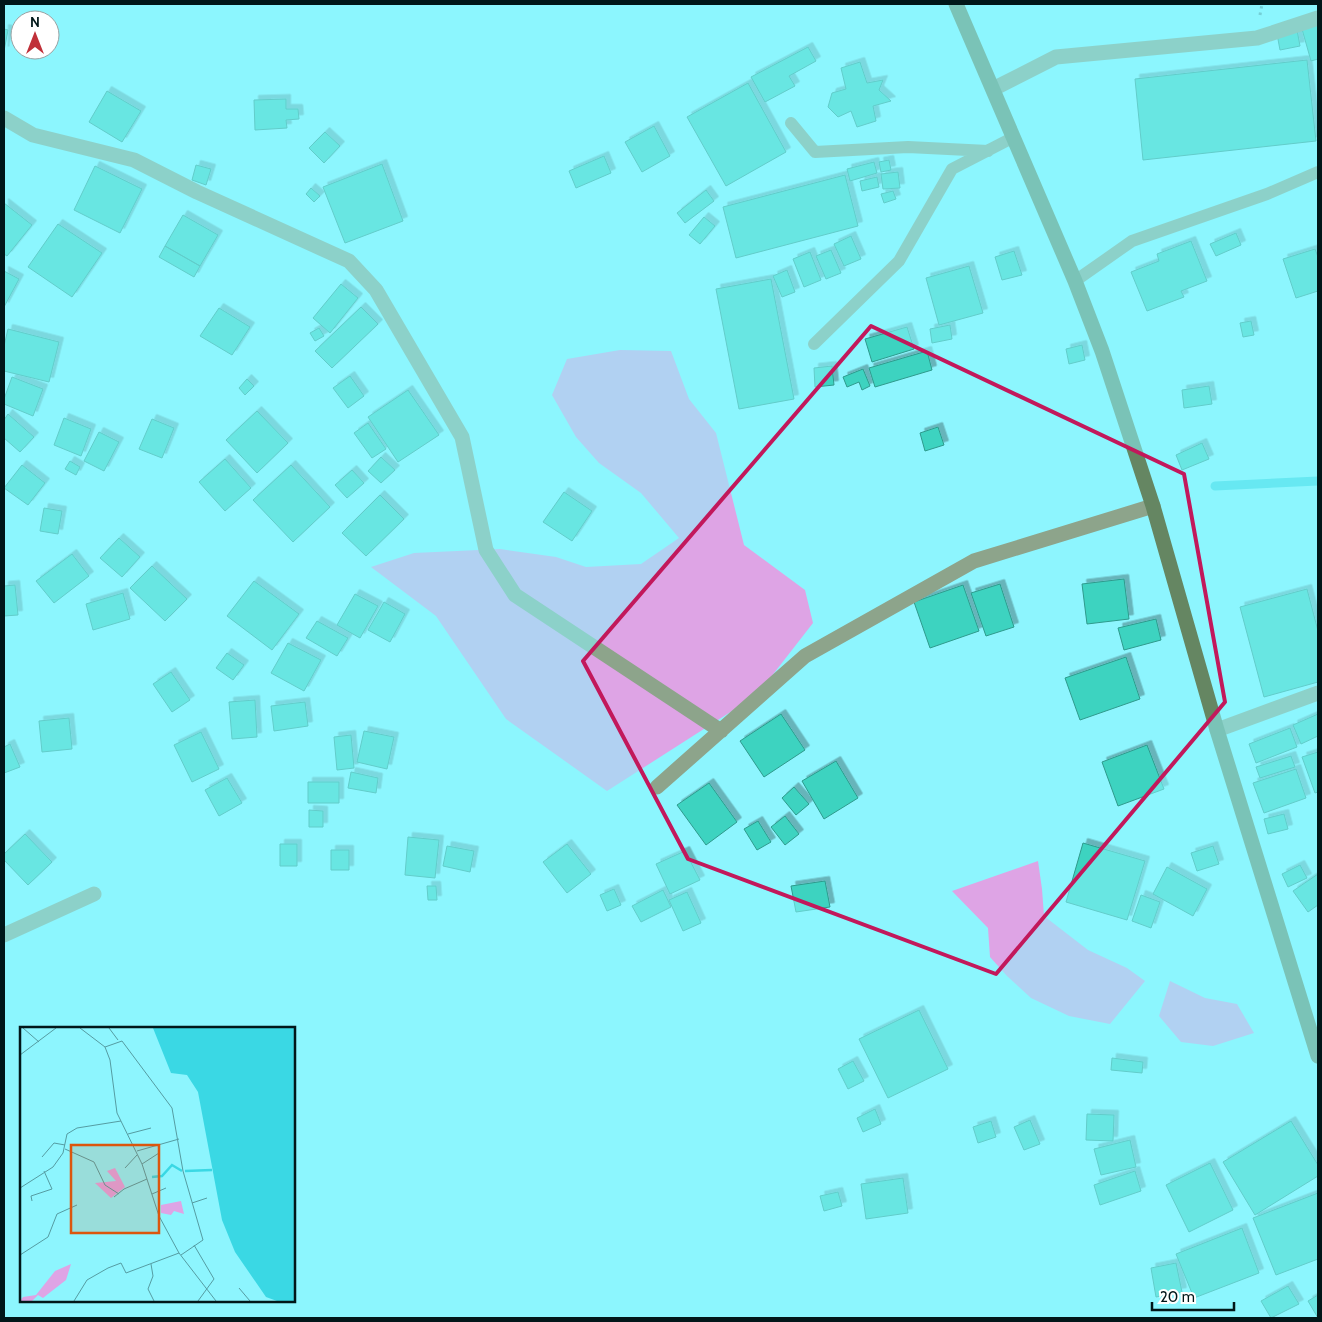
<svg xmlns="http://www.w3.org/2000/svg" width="1322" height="1322" font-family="Cabin,sans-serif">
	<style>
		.green { fill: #dea4e5 }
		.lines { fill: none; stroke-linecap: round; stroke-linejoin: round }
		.stream { stroke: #3ad8e4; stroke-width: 9 }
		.building { fill: #3dd3c0; stroke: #2e9a8c; filter: url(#shadow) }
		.path { stroke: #57a0a6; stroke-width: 3; stroke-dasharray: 2.5 4; stroke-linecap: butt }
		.service { stroke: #8da48b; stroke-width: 12 }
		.minor { stroke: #8da48b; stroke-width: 15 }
		.secondary { stroke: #658662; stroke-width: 15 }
		.marked { fill: none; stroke: #c2185b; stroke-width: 4; stroke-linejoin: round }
		.inset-river { fill: none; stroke: #3ad8e4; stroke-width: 2.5 }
		.inset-road { fill: none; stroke: #559ca2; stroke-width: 1 }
		.view { fill: #dc560d; fill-opacity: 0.15; stroke: #dc560d; stroke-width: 2.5 }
		.inset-edge { fill: none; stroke: #011719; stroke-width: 2.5 }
	</style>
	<defs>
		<filter id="shadow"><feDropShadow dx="4.5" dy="-4.5" stdDeviation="0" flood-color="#0004"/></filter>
	</defs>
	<rect width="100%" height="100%" fill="#8df5fe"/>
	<path class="green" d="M620,350l51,1 18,48 27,34 28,112 61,45 8,33 -56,72 -150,96 -101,-72 -70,-103 -65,-49 43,-14 86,-4 56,8 30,10 55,-3 38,-26 -38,-45 -42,-30 -23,-26 -24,-42 15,-36z
		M1038,861l4,28 2,27 44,34 39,18 18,13 -35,43 -41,-8 -38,-18 -24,-22 -17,-19 -2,-29 -36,-37z
		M1170,981l35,17 32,6 17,29 -41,13 -32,-4 -22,-26z"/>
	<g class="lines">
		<path class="stream" d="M1215,486l103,-5"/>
	</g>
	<path class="building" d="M1318,24v35l-7,2 -9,-32z
		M4,29l4,1 -4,21z
		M1297,30l3,16 -20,4 -3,-16z
		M808,47l8,14 -27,15 6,10 -30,16 -14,-25z
		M1307,60l9,81 -173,19 -8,-81z
		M860,62l7,21 16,-3 -4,10 12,11 -18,5 3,15 -19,6 -6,-16 -13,6 -10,-10 4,-14 14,-4 -5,-21z
		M748,83l38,69 -60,34 -39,-69z
		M107,91l34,20 -19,31 -33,-20z
		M286,99v10h12l1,10 -13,1 1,8 -32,2 -1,-30z
		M654,126l16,30 -28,16 -17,-30z
		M325,132l15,14 -16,17 -15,-15z
		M604,156l7,17 -35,15 -7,-17z
		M889,160l2,10 -10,2 -2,-10z
		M874,162l3,11 -27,8 -3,-12z
		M382,164l21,57 -58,22 -22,-56z
		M196,165l15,4 -5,16 -14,-5z
		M95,166l47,23 -22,44 -46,-23z
		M898,172l2,16 -17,1 -2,-15z
		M845,175l13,51 -122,32 -13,-51z
		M877,177l2,10 -17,4 -2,-10z
		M311,188l9,8 -6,6 -8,-8z
		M706,190l8,11 -29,22 -8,-10z
		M893,191l3,8 -12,4 -3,-9z
		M4,203l28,22 -25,31 -3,-2z
		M183,215l35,20 -18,31 -35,-20z
		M704,217l11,9 -15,18 -11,-9z
		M58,224l44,29 -30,44 -44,-30z
		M1236,233l5,12 -25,11 -6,-12z
		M851,236l10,23 -17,7 -10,-22z
		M1191,241l16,40 -26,10 3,6 -37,14 -16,-39 28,-11 -2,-7z
		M165,246l35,20 -6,11 -35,-20z
		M1315,249l3,8v34l-22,7 -13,-39z
		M831,250l10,23 -15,6 -10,-23z
		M1014,251l8,24 -20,5 -7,-23z
		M810,252l11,28 -17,7 -11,-28z
		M969,266l14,47 -44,12 -13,-47z
		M787,270l8,22 -13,5 -9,-21z
		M4,271l15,8 -15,28z
		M771,279l23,120 -55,10 -23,-120z
		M341,284l17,14 -28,35 -17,-15z
		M361,307l17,17 -46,44 -17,-17z
		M219,308l31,19 -18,28 -32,-19z
		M1251,321l3,14 -11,2 -3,-14z
		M950,325l2,14 -20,4 -2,-14z
		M907,327l7,22 -42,13 -7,-23z
		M319,328l5,8 -9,5 -5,-8z
		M8,329l51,13 -10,40 -45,-11v-25z
		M1082,345l3,15 -16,4 -3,-15z
		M927,351l5,19 -57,17 -6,-19z
		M832,366l2,19 -19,2 -1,-19z
		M863,369l7,17 -8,4 -3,-8 -12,5 -4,-10z
		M350,376l14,20 -16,12 -15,-20z
		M12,377l31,12 -10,27 -29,-12v-5z
		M247,379l7,7 -9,9 -6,-7z
		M1209,386l3,18 -28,4 -2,-18z
		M408,390l31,45 -41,27 -30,-45z
		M257,411l31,32 -31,30 -31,-33z
		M8,414l26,23 -14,15 -16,-14v-18z
		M64,418l27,11 -10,27 -27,-11z
		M152,419l22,9 -12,30 -23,-9z
		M368,423l18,26 -14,9 -18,-25z
		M938,427l6,18 -19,6 -5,-18z
		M99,432l20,10 -15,29 -20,-10z
		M1202,443l7,16 -27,11 -6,-15z
		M381,457l14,13 -14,13 -13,-12z
		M225,459l26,29 -26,23 -26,-29z
		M70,461l10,6 -4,8 -11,-6z
		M22,465l23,18 -17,22 -24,-17z
		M291,465l39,42 -37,35 -40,-42z
		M352,470l12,13 -17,15 -12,-13z
		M564,492l28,19 -20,30 -29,-19z
		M380,495l24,24 -38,37 -24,-23z
		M44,508l18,3 -4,23 -18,-3z
		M119,538l21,19 -18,20 -22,-19z
		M72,554l17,22 -35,27 -18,-22z
		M152,566l35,33 -22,22 -35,-33z
		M1124,579l5,40 -42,5 -5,-40z
		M254,581l45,33 -27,36 -45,-34z
		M1000,584l14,43 -28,9 -15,-43z
		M15,585l3,30 -14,1v-30z
		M963,585l16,46 -49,17 -16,-46z
		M1307,589l11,42v51l-54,15 -24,-90z
		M123,593l7,26 -37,11 -7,-26z
		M355,594l23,12 -18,32 -23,-13z
		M384,602l21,12 -15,28 -22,-12z
		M1156,619l5,21 -37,10 -6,-22z
		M317,621l31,17 -11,18 -31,-18z
		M288,643l33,17 -17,31 -33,-18z
		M227,653l17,12 -11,15 -17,-12z
		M1126,657l14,42 -60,21 -15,-42z
		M171,672l19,28 -18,12 -19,-28z
		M255,700l2,37 -25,2 -3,-37z
		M305,702l3,24 -34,5 -3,-25z
		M781,714l24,36 -41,27 -24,-36z
		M1318,714v22l-17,8 -8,-19z
		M69,718l3,31 -30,3 -3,-31z
		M1290,728l7,19 -41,16 -7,-19z
		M364,731l30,6 -7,32 -30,-7z
		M201,732l18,37 -27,13 -18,-37z
		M351,735l3,33 -17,2 -3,-33z
		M10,744l10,23 -16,6v-26z
		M1147,745l17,44 -46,17 -16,-44z
		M1318,752v40l-3,1 -13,-36z
		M1291,756l4,11 -35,11 -4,-11z
		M836,761l22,37 -34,21 -22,-38z
		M1296,769l10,29 -42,15 -11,-30z
		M351,772l27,6 -2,15 -28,-5z
		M227,778l15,25 -23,13 -14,-26z
		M308,782h31v21h-31z
		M709,783l28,39 -31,23 -29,-40z
		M794,787l15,17 -13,11 -14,-17z
		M309,810l14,1v16h-14z
		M1284,814l4,15 -20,5 -4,-15z
		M785,816l14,18 -14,11 -14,-18z
		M758,821l13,21 -14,8 -13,-21z
		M25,834l27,28 -24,23 -24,-25v-6z
		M408,837l31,3 -4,38 -30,-3z
		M1083,843l62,18 -18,59 -61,-18z
		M280,844h17v22h-17z
		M567,844l24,30 -24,19 -24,-31z
		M447,846l27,5 -4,21 -27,-6z
		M1213,846l6,18 -22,7 -6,-18z
		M331,850h18v20h-18z
		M685,851l15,29 -30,14 -14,-30z
		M1300,865l7,13 -19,9 -6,-13z
		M1167,867l40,22 -14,27 -40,-22z
		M1318,874v31l-10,7 -15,-21z
		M825,881l5,26 -34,5 -5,-26z
		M427,886h9l1,14h-9z
		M614,889l7,16 -14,6 -7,-16z
		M663,890l8,17 -30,15 -9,-16z
		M687,892l14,31 -18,8 -14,-31z
		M1141,895l19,7 -9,26 -19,-7z
		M919,1010l29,59 -60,29 -29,-59z
		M1112,1058l31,4 -1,11 -31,-3z
		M853,1061l11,20 -16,8 -10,-20z
		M875,1109l6,15 -18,8 -6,-14z
		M1087,1114l27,1 -1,26 -27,-1z
		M1030,1120l10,24 -16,6 -10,-23z
		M991,1121l5,16 -18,6 -5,-16z
		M1291,1121l27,44v11l-63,39 -32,-53z
		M1130,1140l6,27 -35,8 -7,-26z
		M1210,1163l23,47 -44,22 -23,-47z
		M1135,1171l6,20 -41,14 -6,-20z
		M903,1178l5,35 -42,6 -5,-35z
		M838,1192l4,14 -18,5 -4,-15z
		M1318,1193v66l-42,16 -23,-57z
		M1242,1228l17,45 -65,25 -18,-44z
		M1176,1263l6,29 -26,5 -5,-29z
		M1288,1286l11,18 -28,14 -10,-17z
		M1318,1295v23l-10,-17z"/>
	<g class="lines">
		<path class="path" d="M1260,15l2,-11"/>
		<path class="service" d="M791,123l24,29 93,-5 80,4
			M1075,281l57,-40 135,-47 51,-22
			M814,344l85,-83 53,-92 62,-32"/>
		<path class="minor" d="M993,89l63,-32 201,-19 61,-20
			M4,118l29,17 101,25 63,32 152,69 27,29 86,147 24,113 29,45 206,136
			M1217,730l101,-37
			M657,787l148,-131 169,-95 179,-55
			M4,935l90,-41"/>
		<path class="secondary" d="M956,4l119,277 27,70 51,155 64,224 101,326"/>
	</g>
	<path d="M0 0H1322V1322H0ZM871,326l313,148 41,228 -229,272 -308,-115 -105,-198z" fill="#8df5fe" fill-opacity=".55" fill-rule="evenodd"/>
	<path class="marked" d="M871,326l313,148 41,228 -229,272 -308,-115 -105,-198z"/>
	<g transform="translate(20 1027)">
		<rect width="275" height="275" fill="#8df5fe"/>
		<path d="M95,141l10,19 -14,11 -16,-15 21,-2 -9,-10zM161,174l3,13 -10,-3 -3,4 -10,-2v-8zM51,237l-5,16 -18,14 -5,4 -5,-3 -6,6h-12l3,-4 13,-2 19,-24z" fill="#dea4e5"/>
		<path d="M133,1h142v273h-18l-11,-4 -31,-45 -13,-32 -24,-128 -11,-17 -16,-2z" fill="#3ad8e4"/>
		<path class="inset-river" d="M165,144l27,-1M132,150l10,-1 10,-11 10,6"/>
		<path class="inset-road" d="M3,1l16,14M60,1l25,19 5,13 7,53 25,51 17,52 20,37 37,48M89,1l9,12M85,20l17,-6 50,67 11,63 20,69 -22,15M0,28l36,-27M108,107l23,-6M45,122l29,13 11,23 14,9M117,124l42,-12M22,130l12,-14 11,2M122,137l17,-11M105,141l12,-13M0,161l33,-21 10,-14 4,-19 10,-6 44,-7M132,167l14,-6M94,170l10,-8 23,-10M12,174l-1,-5 21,-7 -8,-18M172,176l15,-5M174,218l20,34 -16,22M0,228l28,-18 9,-23 20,-9M131,237l2,12 -5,13 6,12M219,261l11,13M54,274l13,-21 21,-12 13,-5 5,10 53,-20"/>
		<path class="view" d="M51,118h88v88h-88z"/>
		<rect width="275" height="275" class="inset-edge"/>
	</g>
	<rect width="1322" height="1322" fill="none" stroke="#011719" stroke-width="10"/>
	<g transform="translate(35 35)"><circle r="24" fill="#ffffff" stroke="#99a2a3"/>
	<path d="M0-4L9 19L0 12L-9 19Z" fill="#c03039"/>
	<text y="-8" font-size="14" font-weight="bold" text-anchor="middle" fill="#011719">N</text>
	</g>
	<path d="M1152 1302v8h82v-8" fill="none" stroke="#011719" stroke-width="2.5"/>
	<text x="1160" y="1302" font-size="15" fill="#011719" stroke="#ffffff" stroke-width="4" paint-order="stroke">20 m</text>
</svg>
